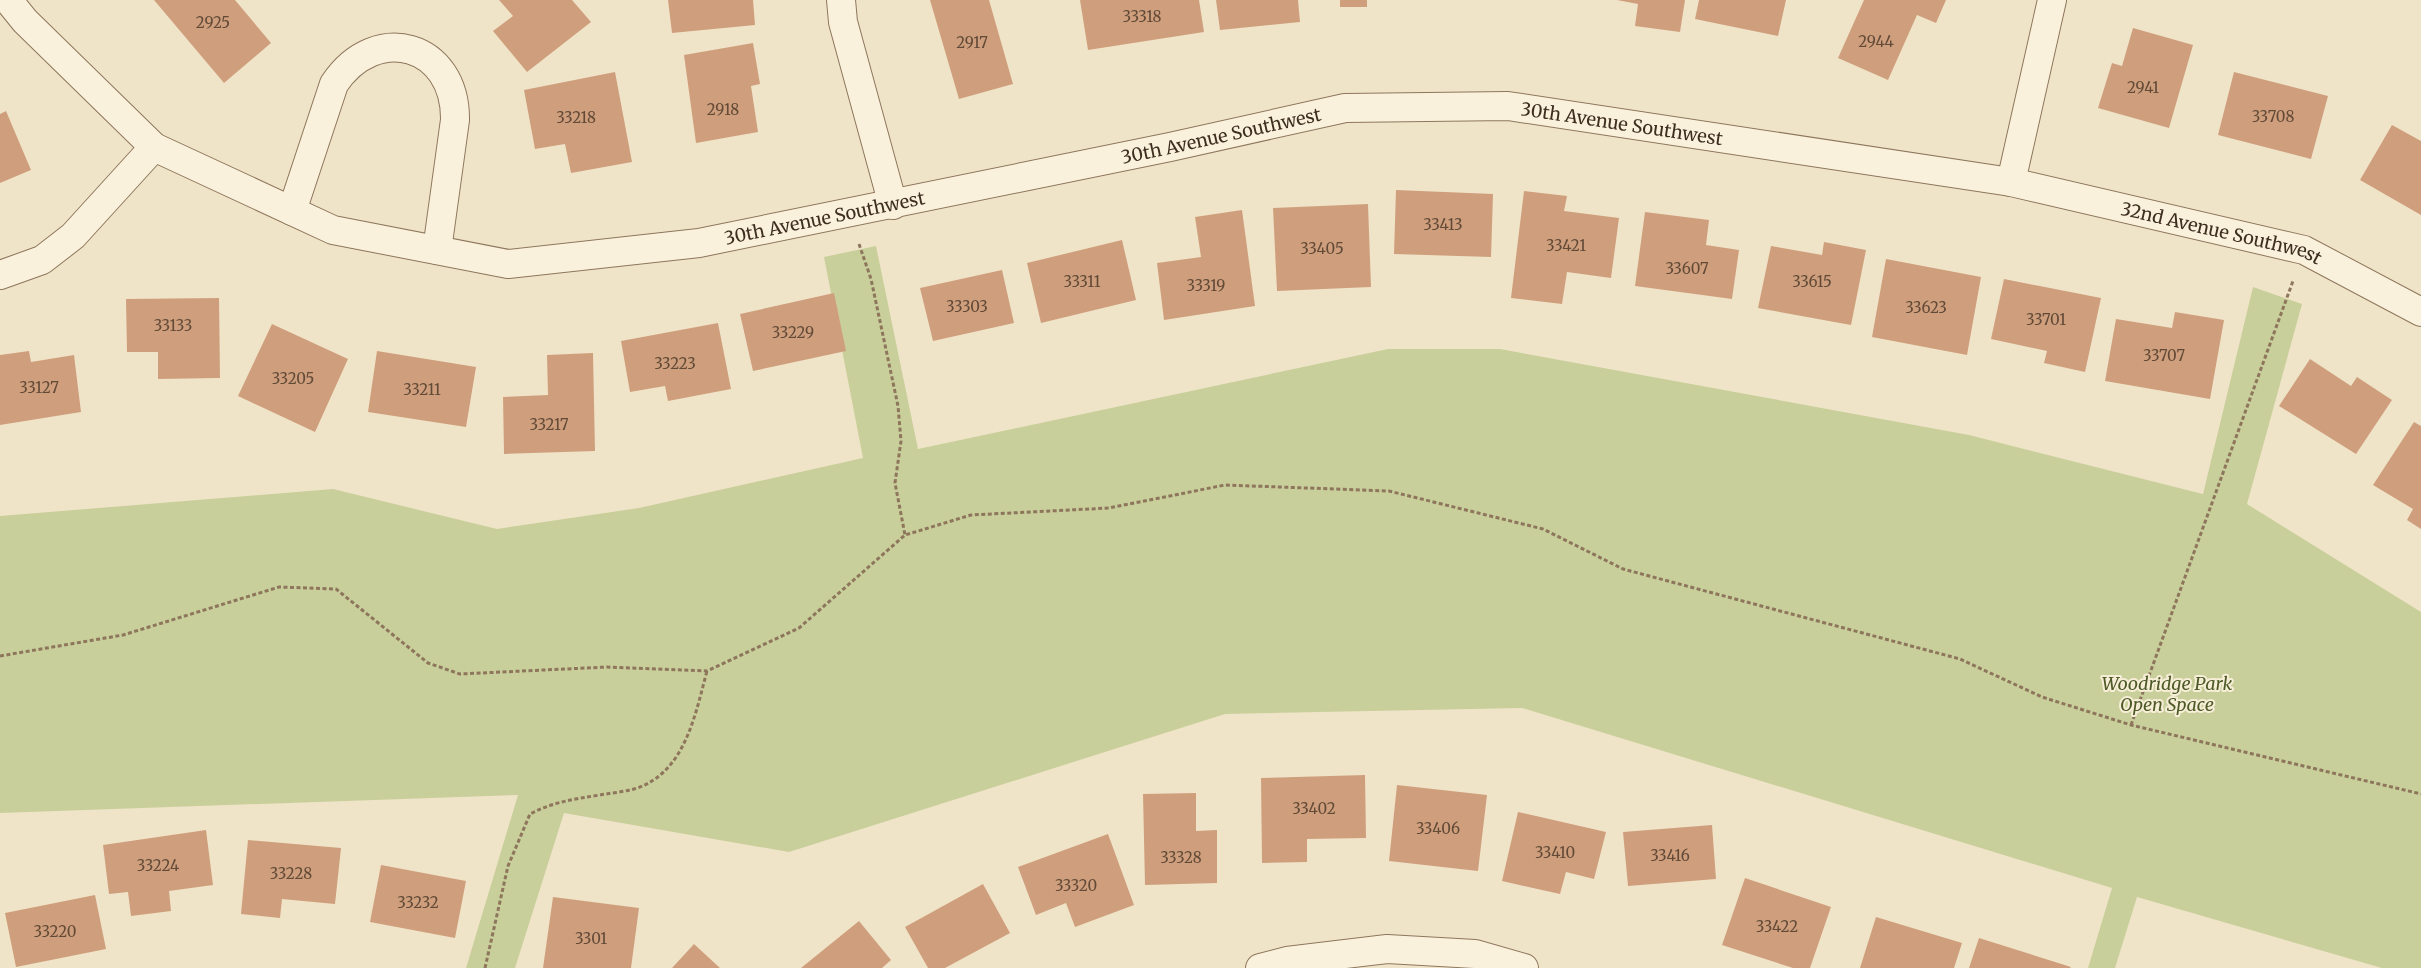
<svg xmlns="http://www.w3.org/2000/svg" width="2421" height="968" font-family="Merriweather,serif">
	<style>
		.green { fill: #c9cf9b }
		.building { fill: #cf9f7d }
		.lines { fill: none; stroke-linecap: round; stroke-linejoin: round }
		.street-casing { stroke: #8d765c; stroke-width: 30 }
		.path { stroke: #8d765c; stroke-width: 3; stroke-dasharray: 4 2.5; stroke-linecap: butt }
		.street { stroke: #faf1dc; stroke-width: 28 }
		.labels { text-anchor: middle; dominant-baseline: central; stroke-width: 4; stroke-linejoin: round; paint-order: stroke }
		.number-label { font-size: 15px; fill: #624a37 }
		.street-label { font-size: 18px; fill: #3d2e20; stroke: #f7eed8 }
		.park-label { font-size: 18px; font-style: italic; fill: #4d5a26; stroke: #f7eed8 }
	</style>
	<rect width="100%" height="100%" fill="#f0e4c8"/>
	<path class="green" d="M876,246l42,203 470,-100h112l469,86 234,59 50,-207 49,17 -55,200 174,108v356h-39l-245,-71 -22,71h-27l24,-80 -590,-180 -297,6 -436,138 -225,-39 -49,155h-49l52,-173 -518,18v-297l333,-27 164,40 142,-21 224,-50 -39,-201z"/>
	<path class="building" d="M154,0h81l36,43 -47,40z
		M499,0h73l19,22 -64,50 -34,-41 20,-15z
		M668,0h85l2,25 -83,8z
		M930,0h59l24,84 -54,15z
		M1080,0h119l5,32 -116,18z
		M1216,0h82l2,22 -80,8z
		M1340,0h27v7h-27z
		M1617,0h68l-5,32 -45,-6 3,-22z
		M1699,0h87l-8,36 -83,-17z
		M1864,0h82l-10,23 -19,-8 -29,65 -50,-22z
		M2133,28l60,17 -24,83 -71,-20 14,-45 10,3z
		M753,43l7,41 -9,2 7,46 -62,11 -12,-88z
		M615,72l17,90 -61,11 -6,-29 -30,5 -11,-59z
		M2234,72l94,24 -17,63 -93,-24z
		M6,111l25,59 -31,13v-69z
		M2392,125l29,16v74l-61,-35z
		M1396,190l97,4 -2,63 -97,-3z
		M1524,191l43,5 -3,15 55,7 -8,60 -44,-6 -5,32 -51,-6z
		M1368,204l3,83 -94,4 -4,-83z
		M1242,210l13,96 -91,14 -7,-57 44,-6 -6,-40z
		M1645,212l64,8 -3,25 33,5 -7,49 -97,-13z
		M1122,240l14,60 -95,23 -14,-60z
		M1824,242l42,8 -15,75 -93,-17 13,-62 51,9z
		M1886,259l95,18 -14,78 -95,-18z
		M1002,270l12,53 -81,18 -13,-53z
		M2004,279l97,19 -16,74 -41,-9 3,-12 -56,-12z
		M834,293l12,58 -93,20 -13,-57z
		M219,298l1,80 -62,1v-27h-31l-1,-53z
		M2175,312l49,8 -14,79 -105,-18 11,-62 56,9z
		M718,323l13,66 -63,12 -3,-15 -35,6 -9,-51z
		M272,324l76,35 -33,73 -77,-36z
		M29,351l2,11 43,-7 7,57 -81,13v-70z
		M377,351l99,16 -10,60 -98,-15z
		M593,353l2,98 -91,3 -1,-57 45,-2 -1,-40z
		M2310,359l41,27 6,-9 35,23 -36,54 -77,-48z
		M2414,422l7,4v103l-14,-9 6,-11 -40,-24z
		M1365,775l1,63 -59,1v23l-45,1 -1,-85z
		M1397,785l90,10 -9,76 -89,-10z
		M1196,793v38l21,-1v53l-72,2 -2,-91z
		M1518,812l88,20 -12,47 -28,-7 -6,22 -58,-13z
		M1712,825l4,54 -88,7 -5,-54z
		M206,830l7,55 -44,6 2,20 -40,5 -3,-24 -19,2 -6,-49z
		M1108,834l26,71 -59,22 -9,-24 -30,12 -18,-48z
		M248,840l93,8 -6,56 -53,-5 -2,19 -39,-4z
		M381,865l85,16 -11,57 -85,-16z
		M1745,878l86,29 -21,61h-17l-71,-23z
		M983,884l27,49 -65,35h-17l-23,-41z
		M95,895l11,54 -90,18 -11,-54z
		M553,897l86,11 -8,60h-88z
		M1876,917l86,26 -8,25h-94z
		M859,921l32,39 -9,8h-81z
		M1979,938l92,29 -1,1h-101z
		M694,944l26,24h-48z"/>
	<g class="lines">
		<g class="street-casing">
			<g id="street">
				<path d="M8,0l17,21 129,126"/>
				<path d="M841,0l2,22 50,183"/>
				<path d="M2011,182l41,-182"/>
				<path d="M292,211l42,-127c42,-63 122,-40 121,36l-18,130"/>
				<path id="s1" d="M0,275l42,-15 31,-24 81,-89 179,83 175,34 191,-21 471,-96 175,-39 163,-2 503,76 293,68 117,62"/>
				<path d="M1260,968l27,-7 100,-12 88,5 49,14"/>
			</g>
		</g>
		<path class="path" d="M859,244l12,35 27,127 3,35 -6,42 10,52
			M0,656l123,-21 156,-48 57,2 92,74 32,11 147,-7 100,4 92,-43 106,-93 66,-20 138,-7 116,-23 164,6 154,38 80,40 337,90 82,38 89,28 290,69
			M2131,725l162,-444
			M485,968l23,-102 22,-52c23,-12 44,-15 70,-19 11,-2 23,-3 34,-6 51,-15 61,-74 73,-118"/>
		<use href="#street" class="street"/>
	</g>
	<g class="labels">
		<g class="number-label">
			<text x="1142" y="16">33318</text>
			<text x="213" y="22">2925</text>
			<text x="1876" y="41">2944</text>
			<text x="972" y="42">2917</text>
			<text x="2143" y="87">2941</text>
			<text x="723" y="109">2918</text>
			<text x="2273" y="116">33708</text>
			<text x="576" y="117">33218</text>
			<text x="1443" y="224">33413</text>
			<text x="1566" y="245">33421</text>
			<text x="1322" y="248">33405</text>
			<text x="1687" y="268">33607</text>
			<text x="1082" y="281">33311</text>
			<text x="1812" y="281">33615</text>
			<text x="1206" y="285">33319</text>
			<text x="967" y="306">33303</text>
			<text x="1926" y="307">33623</text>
			<text x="2046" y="319">33701</text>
			<text x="173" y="325">33133</text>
			<text x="793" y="332">33229</text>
			<text x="2164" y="355">33707</text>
			<text x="675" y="363">33223</text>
			<text x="293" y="378">33205</text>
			<text x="39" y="387">33127</text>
			<text x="422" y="389">33211</text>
			<text x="549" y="424">33217</text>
			<text x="1314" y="808">33402</text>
			<text x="1438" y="828">33406</text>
			<text x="1555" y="852">33410</text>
			<text x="1670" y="855">33416</text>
			<text x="1181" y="857">33328</text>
			<text x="158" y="865">33224</text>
			<text x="291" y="873">33228</text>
			<text x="1076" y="885">33320</text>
			<text x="418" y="902">33232</text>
			<text x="1777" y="926">33422</text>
			<text x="55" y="931">33220</text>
			<text x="591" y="938">3301</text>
		</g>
		<g class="street-label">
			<text stroke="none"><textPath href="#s1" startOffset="1710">30th Avenue Southwest</textPath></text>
			<text stroke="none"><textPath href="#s1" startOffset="1305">30th Avenue Southwest</textPath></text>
			<text stroke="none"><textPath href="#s1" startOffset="900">30th Avenue Southwest</textPath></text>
			<text stroke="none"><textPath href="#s1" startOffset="2320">32nd Avenue Southwest</textPath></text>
		</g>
		<g class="park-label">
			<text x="2167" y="683">Woodridge Park<tspan x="2167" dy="21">Open Space</tspan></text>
		</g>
	</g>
</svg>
